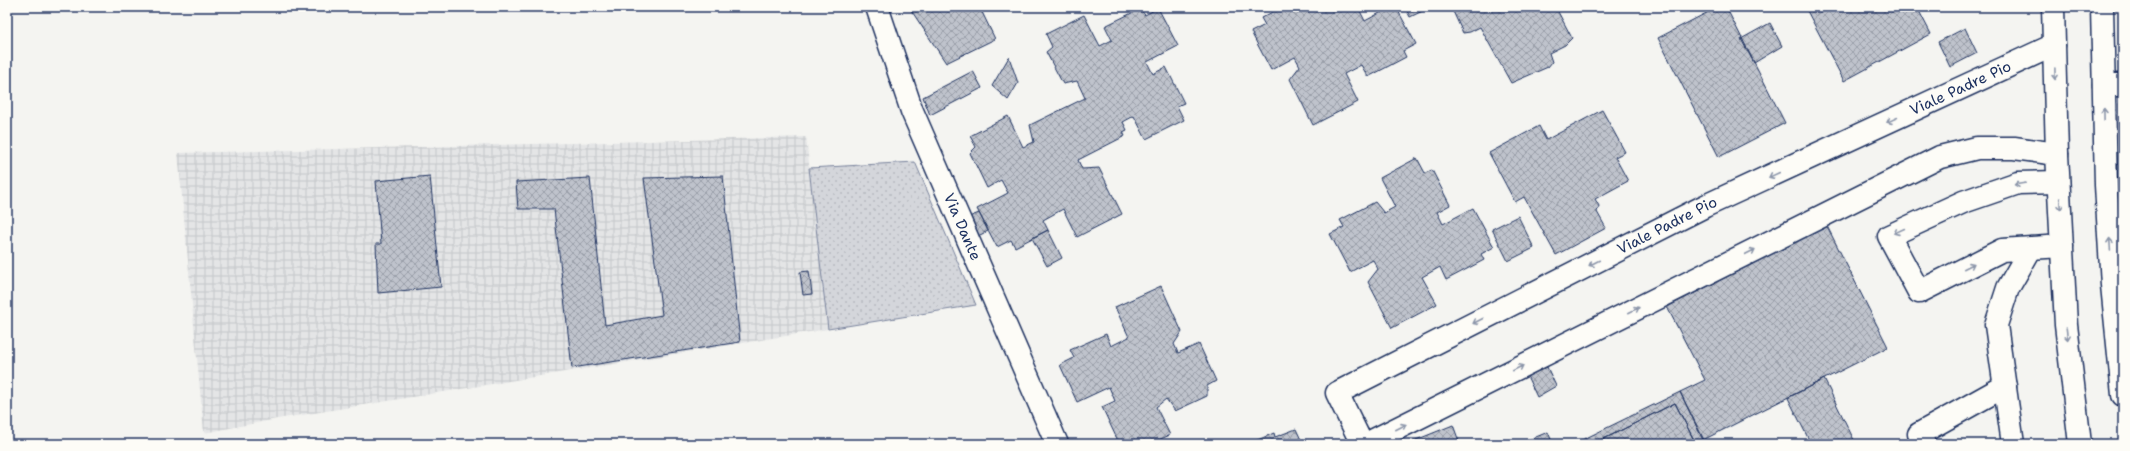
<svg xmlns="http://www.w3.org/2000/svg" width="2130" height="451" font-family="'Shantell Sans',sans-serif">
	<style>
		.industrial { fill: url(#industrial-grid) }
		.grass { fill: url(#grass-dots); stroke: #78829c }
		.building { fill: url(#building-cross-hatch); stroke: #1b2f5e }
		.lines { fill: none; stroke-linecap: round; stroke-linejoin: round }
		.minor-casing { stroke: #1b2f5e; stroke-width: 25 }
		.major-casing { stroke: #1b2f5e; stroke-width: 25 }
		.minor { stroke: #fdfcf7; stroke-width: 22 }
		.major { stroke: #fdfcf7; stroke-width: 22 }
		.oneway { stroke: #8c96aa }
		.labels { text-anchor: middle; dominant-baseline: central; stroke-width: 3; stroke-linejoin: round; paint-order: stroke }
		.street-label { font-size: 15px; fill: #1b2f5e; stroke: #fdfcf7 }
	</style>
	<defs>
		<pattern id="industrial-grid" width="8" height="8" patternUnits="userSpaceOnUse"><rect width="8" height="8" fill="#e4e5e6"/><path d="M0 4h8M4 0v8" fill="none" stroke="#c3c5c8"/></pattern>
		<pattern id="grass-dots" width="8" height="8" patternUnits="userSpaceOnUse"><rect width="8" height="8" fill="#d4d6db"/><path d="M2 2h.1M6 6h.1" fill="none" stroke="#b5b8be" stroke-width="1.8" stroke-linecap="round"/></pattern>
		<pattern id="building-cross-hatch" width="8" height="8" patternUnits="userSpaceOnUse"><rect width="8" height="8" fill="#bfc3cc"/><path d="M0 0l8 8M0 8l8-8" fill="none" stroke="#9a9fa9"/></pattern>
	</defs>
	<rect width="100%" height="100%" fill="#f4f4f1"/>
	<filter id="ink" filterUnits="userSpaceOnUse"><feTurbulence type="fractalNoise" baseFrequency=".025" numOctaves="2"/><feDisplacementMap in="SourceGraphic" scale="8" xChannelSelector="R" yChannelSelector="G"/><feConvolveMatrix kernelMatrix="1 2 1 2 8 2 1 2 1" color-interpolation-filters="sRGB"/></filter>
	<g filter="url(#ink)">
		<path class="industrial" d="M806,137l22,192 -551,90 -73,14 -26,-280z"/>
		<path class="grass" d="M915,162l61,143 -148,24 -19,-161z"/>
		<path class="building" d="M909,7h83l-10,5 13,27 -49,24z
			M1282,7h20l3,3 6,-3h52l-4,2 6,12 26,-14h5l20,37 -13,7 3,6 -38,20 -7,-12 -17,9 14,28 -45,23 -23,-46 10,-13 -5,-9 -24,13 -20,-38 14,-7 -4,-7z
			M1405,7h26l-21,10z
			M1451,7h107l-2,1 16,30 -7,7 -16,8 3,9 -4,5 -37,16 -31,-56 -10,5 -7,1z
			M1718,7h8l59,116 -66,34 -61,-119z
			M1805,7h112l14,27 -87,47z
			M1158,8l20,38 -31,16 6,12 13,-7 18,36 -7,3 7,14 -38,19 -12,-23 -11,6 4,8 -4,2 2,4 -47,24 4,9 17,-1 23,46 -45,23 -14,-28 -20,11 5,10 -33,17 -4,-7 -14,7 -20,-38 31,-16 -7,-13 -14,8 -17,-35 6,-6 -6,-11 38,-20 15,31 11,-5 -4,-17 55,-27 -8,-17 -14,3 -17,-32 6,-5 -6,-13 38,-19 16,31 12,-6 -7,-14 35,-17 5,6z
			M1770,23l12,23 -28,17 -13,-24z
			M1965,28l12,25 -27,14 -12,-25z
			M1009,57l9,26 -10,17 -16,-14z
			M973,71l9,17 -52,27 -7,-18z
			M1602,110l23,42 -10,5 13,24 -33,18 4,7 -2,6 9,16 -50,27 -32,-58 -9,5 -26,-49 50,-27 7,14z
			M1417,158l8,15 7,-3 18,35 -13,7 6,12 30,-16 21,39 -13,7 3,6 -38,20 -6,-13 -18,10 15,27 -45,24 -24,-46 10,-13 -5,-9 -23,12 -20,-38 14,-7 -4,-7 35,-18 9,11 11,-6 -15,-29z
			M430,176l11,111 -63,6 -2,-49h5l-5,-63z
			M723,176l17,166 -168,26 -18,-159h-36l-2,-27 74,-4 15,147 57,-10 -18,-137z
			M979,213l9,18 -10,5 -9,-19z
			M1518,216l16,32 -26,13 -16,-32z
			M1827,226l61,121 -185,93 -23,-48 25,-12 -38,-73z
			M1048,230l14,28 -15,8 -15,-28z
			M809,271l3,23 -9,1 -3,-23z
			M1161,286l21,46 -8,12 4,9 21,-9 17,37 -9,5v10l-32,15 -9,-12 -10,8 14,28 -21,9h-19l-2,-4 -10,1 -16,-34 13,-6 -6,-14 -32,15 -17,-37 14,-7 -4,-8 36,-16 5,12 18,-9 -14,-30z
			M1547,367l9,19 -19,11 -10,-21z
			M1824,379l32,65h-45l-23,-46z
			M1680,392l26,52h-10l-21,-41 -81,41h-13l-1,-3z
			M1675,403l21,41h-102z
			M1453,425l7,19h-54z
			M1296,429l7,15h-55l26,-11 1,4z
			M1548,432l5,12h-34z"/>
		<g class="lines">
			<g class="minor-casing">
				<g id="minor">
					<path id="s1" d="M877,7l35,104 145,333"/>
					<path d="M2104,85h19"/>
					<path d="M2058,182l-40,1 -55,19 -74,34 30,56 83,-42 60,-4"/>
					<path id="s2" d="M1362,444l-25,-51 368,-187 349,-161"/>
					<path d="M1366,444l574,-287 37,-9h37l43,6"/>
					<path d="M1924,444l-5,-10 86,-48"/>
					<path d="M2013,444l-17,-119 12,-37 23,-40"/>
				</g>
			</g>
			<g class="major-casing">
				<path id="major" d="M2053,7l4,147 9,171 14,119
					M2102,7l4,178 6,100 11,110"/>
			</g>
			<use href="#minor" class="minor"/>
			<use href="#major" class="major"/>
		</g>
		<defs><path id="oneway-shaft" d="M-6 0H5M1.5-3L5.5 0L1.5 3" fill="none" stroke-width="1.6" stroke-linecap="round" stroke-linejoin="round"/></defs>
		<g class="oneway">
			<use href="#oneway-shaft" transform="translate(2055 74) rotate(89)"/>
			<use href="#oneway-shaft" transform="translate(2104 114) rotate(-91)"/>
			<use href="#oneway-shaft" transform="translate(1892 120) rotate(155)"/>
			<use href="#oneway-shaft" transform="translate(1774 175) rotate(155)"/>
			<use href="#oneway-shaft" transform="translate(2020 184) rotate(171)"/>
			<use href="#oneway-shaft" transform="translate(2060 204) rotate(87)"/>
			<use href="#oneway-shaft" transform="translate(1899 231) rotate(155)"/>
			<use href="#oneway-shaft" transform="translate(2110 244) rotate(-94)"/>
			<use href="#oneway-shaft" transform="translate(1750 252) rotate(-27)"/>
			<use href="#oneway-shaft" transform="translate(1594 263) rotate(153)"/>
			<use href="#oneway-shaft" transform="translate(1969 266) rotate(-27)"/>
			<use href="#oneway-shaft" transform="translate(1634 310) rotate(-27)"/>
			<use href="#oneway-shaft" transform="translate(1478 321) rotate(153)"/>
			<use href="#oneway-shaft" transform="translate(2067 334) rotate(83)"/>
			<use href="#oneway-shaft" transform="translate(1518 368) rotate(-27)"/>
			<use href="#oneway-shaft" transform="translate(1401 427) rotate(-27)"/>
		</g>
	</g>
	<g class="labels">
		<g class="street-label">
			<text stroke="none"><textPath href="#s2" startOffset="751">Viale Padre Pio</textPath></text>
			<text stroke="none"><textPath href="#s2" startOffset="427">Viale Padre Pio</textPath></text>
			<text stroke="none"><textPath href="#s1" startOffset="236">Via Dante</textPath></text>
		</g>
	</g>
	<rect width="2130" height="451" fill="none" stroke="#fdfcf7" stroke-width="24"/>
	<rect x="12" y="12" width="2106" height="427" fill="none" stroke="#1b2f5e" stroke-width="1.5" filter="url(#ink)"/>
</svg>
